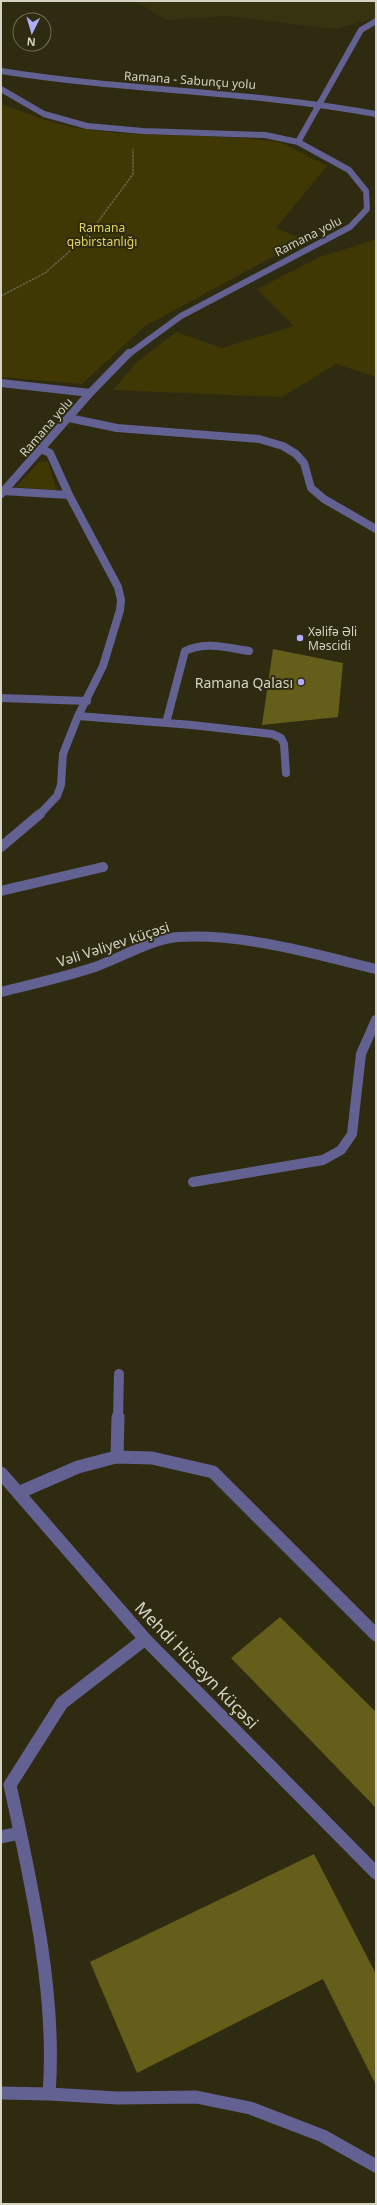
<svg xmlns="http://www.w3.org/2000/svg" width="377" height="2205" font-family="'Noto Sans',sans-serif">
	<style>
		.built { fill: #373311 }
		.green { fill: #3f3804 }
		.building { fill: #655d1a }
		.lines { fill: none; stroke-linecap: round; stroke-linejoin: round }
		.path { stroke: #67654f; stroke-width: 1.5; stroke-dasharray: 2.5 1; stroke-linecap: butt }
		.minor-far3 { stroke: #636191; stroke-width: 6 }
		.minor-far2 { stroke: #636191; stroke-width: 8 }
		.minor-far1 { stroke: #636191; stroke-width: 10 }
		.minor { stroke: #636191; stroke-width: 13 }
		.poi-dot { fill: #b0aefa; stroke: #2e2b11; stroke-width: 1.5 }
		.labels { text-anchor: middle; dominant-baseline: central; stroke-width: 4; stroke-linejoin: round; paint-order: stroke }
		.far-street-label { font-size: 12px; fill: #d4d3c4; stroke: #2e2b11 }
		.far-park-label { font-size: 12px; fill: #e1d25f; stroke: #2e2b11 }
		.far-poi-label { font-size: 12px; fill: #d4d3c4; stroke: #2e2b11; text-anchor: start }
		.poi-label { font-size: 14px; fill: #d4d3c4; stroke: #2e2b11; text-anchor: end }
		.street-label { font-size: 14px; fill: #d4d3c4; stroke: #2e2b11 }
		.near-street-label { font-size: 17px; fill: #d4d3c4; stroke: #2e2b11 }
	</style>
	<rect width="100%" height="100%" fill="#2e2b11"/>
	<path class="built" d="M136,1h240v17l-40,11 -109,-13 -61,4z"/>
	<path class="green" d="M1,104l47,17 29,7 39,5 130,5 34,4 47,24 -51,62 28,12 -159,86 -63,58 -81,-7z
		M376,239v138l-40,-13 -54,33 -169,-7 24,-28 39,-30 46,16 72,-22 -37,-37 63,-32z
		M39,462h9l9,28 -41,-3z"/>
	<path class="building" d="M273,649l70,14 -5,54 -76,8z
		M280,1617l96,95v96l-145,-150z
		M314,1854l62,120v111l-53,-106 -186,94 -47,-111z"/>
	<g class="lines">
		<path class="path" d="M1,296l44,-23 44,-39 44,-60v-25"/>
		<path class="minor-far3" d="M1,71c125,20 251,20 375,43
			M1,89l43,25 43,12 56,5 122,4 33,7 51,28 17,21 1,18 -17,18 -169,89 -52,38
			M298,142l63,-112 15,-9"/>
		<path class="minor-far2" d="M1,383l89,10
			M69,418l48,10 142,11 24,7 13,8 8,9 7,25 13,11 52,30
			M3,491l66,4
			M1,494l89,-101 39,-40
			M1,698l86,3
			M78,716l114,9 80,9 9,4 3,6 2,29
			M166,723l19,-72c21,-10 43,-3 64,0
			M39,815l18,-19 4,-11 2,-31 15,-38 25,-50 17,-56 1,-10 -3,-13 -49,-92 -19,-42 -9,-4"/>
		<path class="minor-far1" d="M1,847l39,-33
			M1,891l102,-24
			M1,992c31,-8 64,-15 94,-25 25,-9 57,-28 83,-30 65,-4 136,17 198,32
			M193,1182l130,-22 18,-10 11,-16 9,-80 15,-34
			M118,1418l1,-44"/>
		<path class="minor" d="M117,1457l1,-40
			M1,1473l144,166 231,234
			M18,1493l60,-26 38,-10 36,1 61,14 163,163
			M145,1639l-83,64 -52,82c21,98 47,209 39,309l69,4 78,-1 54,11 73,28 53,30
			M1,1837l19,-4
			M1,2093l48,1"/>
	</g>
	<g class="poi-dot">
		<circle cx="300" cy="638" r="4"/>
		<circle cx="301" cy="682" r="4"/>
	</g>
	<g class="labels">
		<g class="far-street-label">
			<text transform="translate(190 80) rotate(4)">Ramana - Sabunçu yolu</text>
			<text transform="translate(308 236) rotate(-27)">Ramana yolu</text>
			<text transform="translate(46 427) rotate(-49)">Ramana yolu</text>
		</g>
		<g class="far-park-label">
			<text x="102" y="227">Ramana<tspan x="102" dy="14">qəbirstanlığı</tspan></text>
		</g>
		<g class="far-poi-label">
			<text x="308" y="631">Xəlifə Əli<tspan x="308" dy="14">Məscidi</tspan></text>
		</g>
		<g class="poi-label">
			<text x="293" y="682">Ramana Qalası</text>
		</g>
		<g class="street-label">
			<text transform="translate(113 944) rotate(-18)">Vəli Vəliyev küçəsi</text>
		</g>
		<g class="near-street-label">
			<text transform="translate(197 1665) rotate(46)">Mehdi Hüseyn küçəsi</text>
		</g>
	</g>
	<rect width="377" height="2205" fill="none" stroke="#d4d3c4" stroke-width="4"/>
	<g transform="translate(32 32) rotate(185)"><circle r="19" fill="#2e2b11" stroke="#706e59"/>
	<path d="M0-3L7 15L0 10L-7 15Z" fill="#b0aefa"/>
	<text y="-6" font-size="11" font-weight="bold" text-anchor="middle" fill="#d4d3c4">N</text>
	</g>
</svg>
